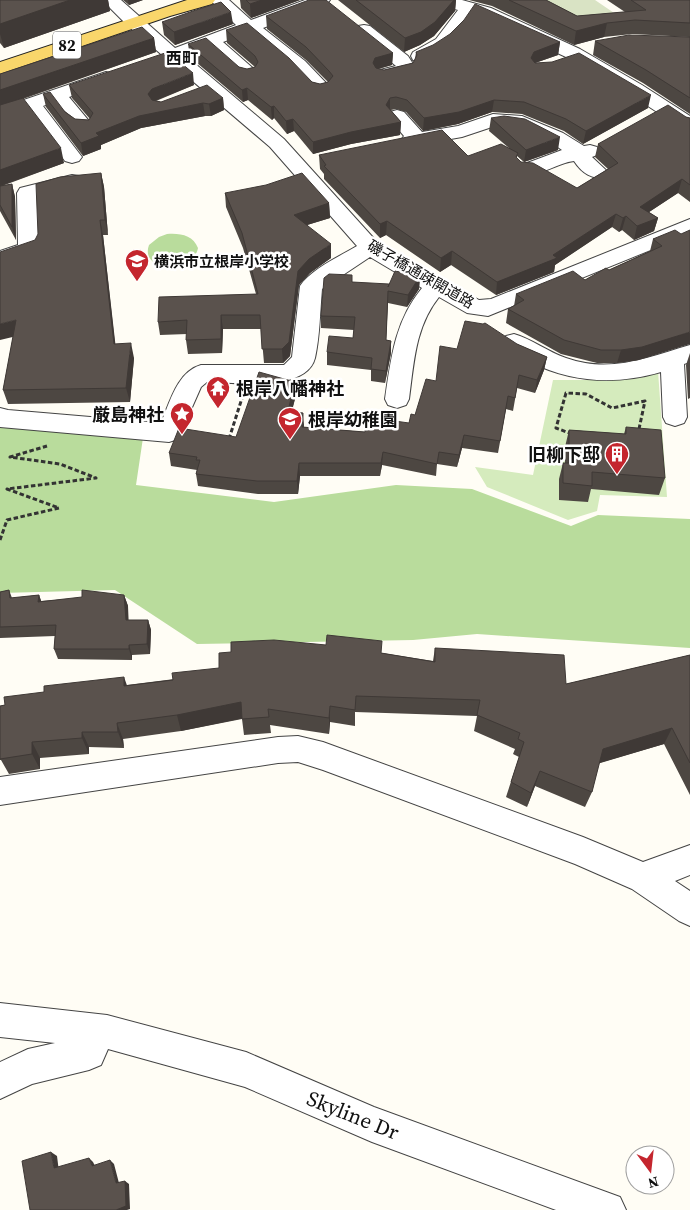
<svg xmlns="http://www.w3.org/2000/svg" width="690" height="1210" font-family="'Source Serif 4','Noto Sans JP',serif">
	<style>
		.green { fill: #d5ebbd }
		.forest { fill: #b9dc9c }
		.cemetery { fill: #d9e3c4 }
		.lines { fill: none; stroke-linecap: round; stroke-linejoin: round }
		.minor-casing { stroke: #444; stroke-width: 2 }
		.major-casing { stroke: #222; stroke-width: 2 }
		.path { stroke: #333; stroke-width: 3; stroke-dasharray: 4.5 2.5; stroke-linecap: butt }
		.minor { fill: #fff; fill-rule: evenodd }
		.major { fill: #f9d66b; fill-rule: evenodd }
		.wall { fill: #4d4742 }
		.shaded-wall { fill: #3f3936 }
		.building { fill: #5a524d; stroke: #3f3936 }
		.labels { text-anchor: middle; dominant-baseline: central; stroke-width: 5; stroke-linejoin: round; paint-order: stroke }
		.far-poi-label { font-size: 15px; font-weight: bold; fill: #111; stroke: #fff; text-anchor: start }
		.far-street-label { font-size: 15px; fill: #111; stroke: #fff }
		.shield { fill: #fff; stroke: #585858; stroke-width: 1 }
		.shield-label { font-size: 16px; font-weight: bold; fill: #111 }
		.far-neighbourhood-label { font-size: 16px; font-weight: bold; fill: #111; stroke: #fff }
		.poi-label { font-size: 18px; font-weight: bold; fill: #111; stroke: #fff; text-anchor: start }
		.near-street-label { font-size: 21px; fill: #111; stroke: #fff }
	</style>
	<rect width="100%" height="100%" fill="#fffdf5"/>
	<path class="green" d="M658,371l9,126 -67,-2 -3,16 -29,9 -81,-33 -12,-20 58,8 20,-95h54z"/>
	<path class="forest" d="M167,234c13,-1 26,1 31,14 -5,27 -59,24 -49,-3l10,-8z
		M0,421l144,10 -8,54 138,17 122,-17 76,4 99,37 27,-11 92,4v129l-213,-14 -64,6 -216,4 -82,-54 -115,3z"/>
	<path class="cemetery" d="M524,0h71l22,15 -37,13z"/>
	<g class="lines">
		<g class="minor-casing">
			<path id="minor" d="M102,0h19l54,48 61,-23 -26,-25h19l22,20 54,-20h25l-3,4 -64,24 42,33 23,24 3,4 -3,4 -7,2 -7,-2 -23,-24 -43,-36 -25,9 32,28 2,4 -2,4 -7,2 -7,-2 -33,-30 -22,8 98,83 94,104 101,57 12,-1 199,-80v15l-202,82 -21,-3 -28,-16c-24,30 -25,66 -30,102l-3,6 -9,3 -9,-3 -3,-6c6,-41 10,-78 37,-111l-52,-31 -48,32c-2,22 -2,47 -7,69 -9,35 -81,24 -108,24l-6,5 -23,52 -9,3 -169,-15v-19l8,2 153,13c9,-21 16,-51 40,-58h83l8,-8 8,-71c10,-16 40,-30 57,-40l-87,-99 -142,-121z
				M434,0h28l29,8 89,41 62,36 48,31v15l-7,-2 -55,-36 -62,-36 -93,-43c-12,19 -33,53 -60,46l-2,-4 2,-4 23,-13 22,-29 -21,-6z
				M364,25l6,1 38,30 7,11 -3,7 -29,7 -7,-2 -2,-4 2,-4 20,-5 -38,-32 -3,-4 3,-4z
				M106,72l7,2 2,4 -2,4 -44,15 25,30 -3,4c-18,5 -27,-16 -37,-29l-11,4 39,51 -3,4 -7,2 -7,-2 -38,-50 -27,9v-12z
				M397,110l7,2 18,20 36,-6 35,-12 29,2 41,17 21,13 6,-1 7,2 3,4 -3,4 -5,2 17,16 -3,4c-13,4 -25,-5 -32,-16 -18,2 -37,18 -55,13l-3,-4 3,-4 43,-16 -13,-9 -31,-13 -23,-2 -33,11 -51,9 -7,-2 -3,-4 3,-4 -17,-20 3,-4z
				M72,175l7,1 3,5 -3,5 -41,11 2,52 -3,5 -37,12v-15l18,-6 -1,-52 3,-5z
				M514,334c18,5 34,18 52,24 45,16 82,-1 124,-13v17l-6,2 3,53 -3,6 -9,3 -9,-3 -3,-6 -2,-45c-45,13 -88,11 -131,-10 -10,-5 -22,-10 -28,-20l4,-6z
				M298,736l25,6 260,95 60,25 47,-17v30l-15,6 15,10v35l-11,-5 -47,-32 -57,-25 -252,-94 -25,-8 -20,1 -278,42v-28l278,-40z
				M0,1003l107,12 139,37 128,55 246,90 6,13h-70l-184,-68 -127,-55 -137,-38 -7,16 -12,5 -57,14 -32,15v-37l28,-13 27,-6 -55,-6z"/>
		</g>
		<g class="major-casing">
			<path id="major" d="M187,0h28l-3,4 -42,12 -170,58v-12z"/>
		</g>
		<path class="path" d="M572,434l-16,-6 10,-35 20,1 26,14 33,-7 -6,28 2,2
			M229,439l14,-44
			M0,540l7,-20 52,-12 -52,-19 89,-11 -36,-14 -50,-7 37,-11"/>
		<use href="#minor" class="minor"/>
		<use href="#major" class="major"/>
	</g>
	<path class="wall" d="M0,0h108l2,11 -106,37 -4,-5z
		M123,0h20l-14,5z
		M240,0h60l-49,18 -10,-10z
		M338,0h118l-1,11 -21,25 -14,9 -16,7z
		M469,0h77l31,16 48,-4 -18,-12h83v37l-58,-3 -28,3 -30,8 -82,-39z
		M266,16l127,37 -1,12 -14,4 6,1 29,-7 2,-4 1,-7 144,-10 -2,13 -23,8 113,45 -65,36 -19,-13 -42,-17 -30,-2 -34,12 -35,7 -17,-19 -10,-3 -5,1 10,12 -1,13 -49,9 -38,10 -19,-23 -7,3 -13,-16 -2,2 -24,-20 -5,2 -53,-45 -2,-13 51,23 8,2 8,-2 -28,-24 -1,-13 86,52 8,2 8,-2 -22,-22 -39,-31z
		M162,22l71,2 -58,21 -11,-10z
		M690,37v77l-47,-31 -50,-28 2,-14z
		M154,38l2,14 -133,47 41,64 -62,23 10,-2 3,13 1,43 -16,-29v-137z
		M69,85h125l-38,16 5,1 62,-4 1,12 -13,6h-6l-64,12 -40,17v4l-18,7 -37,-49 -3,-13 32,25 14,1 1,-1 -18,-21z
		M686,117l4,1v84l-12,-9 -29,19 9,6 -4,13 -20,9 -12,-10 -3,2 -7,-5 -57,38 -1,7 -58,23 -45,-30 -11,7 -54,-37 -6,3 -56,-59v-5l-4,-5 -1,-14 149,1 41,-8 -20,-17 2,-13 67,32 -34,12 -7,-6v2l4,4 56,26 31,-19 -13,-12 3,-13z
		M101,173l3,14 4,48h-5l12,109 19,14 -4,44 -122,2 -5,-14 10,-53 22,-97z
		M225,193l104,10 1,15 -23,7 24,33 -21,15 -11,12 -9,71 -7,7h-19l-3,-34h-38l-1,24 -34,1 -2,-14 1,-6 -27,1 -2,-13 98,-28 -13,-46 -17,-41z
		M681,234l-42,126 -22,3h-20l-36,-9 -55,-31 2,-14 6,-3 2,-12 69,-14 24,-10 41,-19 3,-12z
		M420,276l-1,13 -12,18 -19,-4 -2,37 5,1v12l-6,30 -14,-2v-11l-44,-5v-13l26,-14 1,-8 -33,-2v-12l31,-34 36,5z
		M517,344l30,13 -3,13 -9,23 -18,-5 -4,23 -7,-2 -8,44 -36,-5 -5,19 -20,-3 -1,12 -54,-11 -2,11h-80l-2,18h-40l-60,-8 -2,-12 1,-4 -26,-4 -2,-13 67,-16 60,-42 -4,16 12,16 61,5 44,-9 6,-8 21,-34 21,-32z
		M690,353v45l-2,1 -2,-34z
		M626,427l39,51 -6,17 -68,-6 -3,13 -29,-2v-21l4,-16h2v-16l4,-17 55,4z
		M9,590l3,8 27,-3 2,6 83,-6 4,11v14h20l3,10 -1,24 -18,1v5l-74,-1 -4,-10 1,-13 -55,2v-46z
		M435,648l131,36 124,-29v140l-26,-51 -65,19 -7,29 -7,15 -50,-21 -8,21 -21,-10 13,-40 -6,-3 2,-5 -41,-18 3,-15 -122,-4v14l-25,-4 -1,12 -59,-9 1,8 -27,2 -2,-16 -61,12 -58,8 1,9 -35,-1v7l-49,4v11l-31,5 -8,-14h-1v-54l127,-21 255,-32 51,8z"/>
	<path class="shaded-wall" d="M70,0h38l2,11 -106,37 -4,-14v-10z
		M128,0h15l-14,5z
		M262,0h38l-49,18 -1,-14z
		M454,0h2l-1,11 -21,25 -14,9 -16,7 1,-14z
		M231,12l2,12 -58,21 -1,-13z
		M607,23l-3,14 -30,8 2,-14z
		M154,38l2,14 -156,54v-16z
		M560,42l-2,13 -26,9 -1,-6 3,-6z
		M393,53l-1,12 -18,5 -1,-7 2,-5z
		M193,73l1,12 -40,16 -4,6 -2,-13 4,-5z
		M247,88l1,12 -5,2 -1,-12z
		M651,95l-3,13 -65,36 3,-13z
		M223,98l1,12 -13,6 -2,-12z
		M390,98v12l-4,-5z
		M494,100l-2,12 -34,12 -35,7 1,-13z
		M203,103l2,13 -64,12 -40,17v4l-18,7 -2,-13 15,-10 43,-17z
		M274,106v12l-2,2 -1,-13z
		M293,119l1,12 -7,3 -1,-13z
		M401,122l-1,13 -49,9 -38,10v-12l38,-10z
		M560,137l-2,13 -34,12 2,-12z
		M61,148l3,15 -64,23v-16z
		M101,173l3,14 4,48 -3,-15z
		M682,179l-4,14 -41,27 3,-13z
		M12,184l3,13 1,43 -4,-13z
		M329,203l1,15 -36,11v-14z
		M616,214l-4,13 -57,38 -1,7 -58,23 1,-13 56,-27z
		M626,216l-4,14 -3,2 4,-14z
		M658,218l-4,13 -20,9 3,-14z
		M100,220l3,15 14,123 -3,-14z
		M387,221l-1,14 -6,3v-14z
		M331,244v14l-21,15 -11,12 -9,71 -7,7 -1,-14 16,-78 11,-12z
		M452,251l-1,14 -11,7 1,-14z
		M420,276l-1,13 -12,18 1,-12z
		M221,315l2,14 -1,24 -1,-14z
		M16,320l5,15 -21,5v-16z
		M690,332v12l-51,16 -22,3 4,-13z
		M391,341v12l-6,30 1,-12z
		M131,343l3,15 -4,44 -4,-14z
		M547,357l-3,13 -9,23 2,-13z
		M295,382l1,13 -8,29v-13z
		M303,413l1,12 -1,15 -1,-13z
		M464,435l-2,13 -5,19 2,-12z
		M383,452l-1,13 -2,11 1,-13z
		M299,463l1,13 -2,18 -1,-13z
		M39,595l4,11 -5,-4z
		M124,595l4,11 1,24 -3,-10z
		M148,620l3,10 -1,24 -3,-10z
		M129,645l3,10v5l-3,-11z
		M124,677l6,17 -6,-8z
		M241,702l3,16 -63,13 -4,-16z
		M330,706v16l-1,12v-16z
		M117,723l6,16 1,9 -6,-16z
		M672,728l-8,16 -67,20 6,-15z
		M82,732l7,15v7l-7,-16z
		M32,742l8,16v11l-8,-15z
		M540,771l-5,15 -8,21 4,-14z
		M51,1152l6,4 2,16 -5,-4z
		M89,1158l4,4 4,8 -5,-4z
		M110,1160l4,4 6,23 -4,-4z
		M125,1181l4,3 1,25 -3,1h-11z"/>
	<path class="building" d="M0,0h70l-70,24z
		M246,0h16l-12,4z
		M309,0h17l67,53 -18,5 -2,5 3,5 8,2 29,-7 4,-8 -1,-3 17,-7 17,-11 14,-14 11,-16 85,38 -26,10 -3,6 4,5 17,-1 27,-9 72,42 -65,36 -20,-12 -42,-17 -30,-2 -35,12 -35,6 -17,-18 -11,-3 -6,1 -4,7 15,17 -50,10 -38,10 -20,-23 -7,2 -12,-15 -3,1 -24,-19 -5,2 -54,-46 18,-6 33,29 8,2 8,-2 3,-5 -3,-6 -29,-26 21,-7 42,35 23,24 8,2 8,-2 5,-6 -4,-5 -23,-24 -40,-31z
		M356,0h98l-19,22 -14,10 -16,6z
		M509,0h37l31,16 69,-6 -15,-10h59v23l-55,-3 -28,3 -31,8z
		M221,2l10,10 -57,20 -12,-10 31,-11z
		M142,27l12,11 -154,52v-16z
		M629,35l61,2v61l-44,-28 -51,-29z
		M168,52l25,21 -41,16 -4,5 4,6 9,2 46,-17 16,13 -14,6 -6,-1 -64,13 -43,17 3,3 -18,7 -38,-49 7,-2 15,20 10,7 14,1 4,-7 -24,-28z
		M23,98l38,50 -61,22v-65z
		M668,105l18,12 4,1v67l-8,-6 -42,28 18,11 -21,8 -11,-10 -3,2 -7,-4 -63,41 4,3 -60,24 -45,-31 -11,7 -54,-37 -7,3 -56,-58 2,-1 -7,-10 123,-25 26,26 33,-12 17,9 -2,4 5,5 12,1 44,25 41,-25 -20,-19z
		M504,116l21,3 35,18 -34,13 -35,-32z
		M101,173l4,47h-5l14,124 17,-1 -5,45 -123,2 13,-70 -16,4v-72l35,-12 3,-6 -2,-50 24,-7z
		M302,173l27,30 -35,12 37,29 -22,15 -11,12 -9,71 -7,7h-20l-2,-34h-39v24l-35,1 1,-20 -29,2 1,-25 99,-3 -16,-61 -17,-40 41,-8z
		M12,184v43l-12,-22v-19z
		M675,230l6,4 9,-4v102l-48,15 -21,3h-20l-37,-10 -56,-31 16,-9 -8,-6 57,-23 12,9 21,-12 3,2 53,-24 -9,-7z
		M395,271l25,5 -12,19 -20,-4 -2,49 5,1 -5,30 -15,-2 1,-11 -45,-6 2,-16 24,2 2,-21 -34,-1 3,-38 5,-4 23,1v7l37,2 -1,3z
		M465,321l18,3 2,-1 32,21 30,13 -10,23 -18,-5 -4,23 -7,-2 -8,45 -36,-6 -5,20 -20,-3 -2,12 -54,-12 -2,11h-82l-2,18h-40l-61,-7 4,-14h-4l1,-3 -28,-4 10,-25 57,9 23,-65 36,10 -7,29 15,2 -1,14 63,5 1,-15 43,6 2,-9 4,1 11,-36 10,2 4,-35 17,3z
		M626,427l35,3 4,48 -73,-6v14l-29,-3v-20h6v-33l57,4z
		M9,590l1,8 29,-3 -1,7 44,-5v-7l42,5 2,25h22l-1,24 -18,1v4h-75l2,-24 -56,2v-35z
		M327,635l55,6 -1,12 54,9v-14l129,7 2,29 124,-29v108l-18,-35 -69,21 -11,43 -52,-21 -9,22 -20,-11 13,-40 -6,-3 2,-6 -43,-18 3,-15 -124,-4 -1,14 -25,-4 -1,12 -61,-9 1,8 -27,2 -1,-17 -64,13 -60,8 1,9h-36v6l-50,4v12l-32,5v-53l5,-1 -1,-8 40,-5v-6l80,-9v9l49,-6 -1,-7 47,-5v-15l12,-1v-10l43,-2 52,5z
		M51,1152l3,16 35,-10 3,8 18,-6 6,23 9,-2 1,25 -10,4h-86l-8,-49z"/>
	<defs>
		<g id="school-pin" transform="scale(1.25)"><path d="M0 17L-7.5 6A9.5 9.5 0 1 1 7.5 6Z" fill="#c4262e" stroke="#fff"/><path d="M0-5L7-2L0 1L-7-2ZM-4 1L0 2.5L4 1V4Q0 6-4 4Z" fill="#fff"/></g>
		<g id="temple-pin" transform="scale(1.25)"><path d="M0 17L-7.5 6A9.5 9.5 0 1 1 7.5 6Z" fill="#c4262e" stroke="#fff"/><path d="M0-6L5-2H3V0L6.5 2.5H4V6H1.5V3h-3V6H-4V2.5H-6.5L-3 0V-2H-5Z" fill="#fff"/></g>
		<g id="sight-pin" transform="scale(1.25)"><path d="M0 17L-7.5 6A9.5 9.5 0 1 1 7.5 6Z" fill="#c4262e" stroke="#fff"/><path d="M0-6L1.8-2.2L6-1.7L2.9 1.2L3.7 5.4L0 3.3L-3.7 5.4L-2.9 1.2L-6-1.7L-1.8-2.2Z" fill="#fff"/></g>
		<g id="building-pin" transform="scale(1.25)"><path d="M0 17L-7.5 6A9.5 9.5 0 1 1 7.5 6Z" fill="#c4262e" stroke="#fff"/><path d="M-4-6H4V6H1V3H-1V6H-4ZM-2.5-4.3h1.7v1.8h-1.7ZM.8-4.3h1.7v1.8H.8ZM-2.5-1h1.7V.8h-1.7ZM.8-1h1.7V.8H.8Z" fill="#fff"/></g>
	</defs>
	<g fill-rule="evenodd">
		<use href="#school-pin" x="137" y="261"/>
		<use href="#temple-pin" x="218" y="388"/>
		<use href="#sight-pin" x="182" y="414"/>
		<use href="#school-pin" x="290" y="419"/>
		<use href="#building-pin" x="617" y="454"/>
	</g>
	<g class="labels">
		<g class="far-poi-label">
			<text x="154" y="261">横浜市立根岸小学校</text>
		</g>
		<g class="far-street-label">
			<text transform="translate(421 274) rotate(30)">磯子橋通疎開道路</text>
		</g>
		<rect class="shield" x="53" y="31.5" width="28" height="27" rx="4"/>
		<g class="shield-label">
			<text x="67" y="45">82</text>
		</g>
		<g class="far-neighbourhood-label">
			<text x="182" y="58">西町</text>
		</g>
		<g class="poi-label">
			<text x="236" y="388">根岸八幡神社</text>
			<text x="164" y="414" text-anchor="end">厳島神社</text>
			<text x="308" y="419">根岸幼稚園</text>
			<text x="600" y="454" text-anchor="end">旧柳下邸</text>
		</g>
		<g class="near-street-label">
			<text transform="translate(353 1115) rotate(22)">Skyline Dr</text>
		</g>
	</g>
	<g transform="translate(650 1170) rotate(165)"><circle r="24" fill="#ffffff" stroke="#a0a0a0"/>
	<path d="M0-4L9 19L0 12L-9 19Z" fill="#c4262e"/>
	<text y="-8" font-size="14" font-weight="bold" text-anchor="middle" fill="#111111">N</text>
	</g>
</svg>
